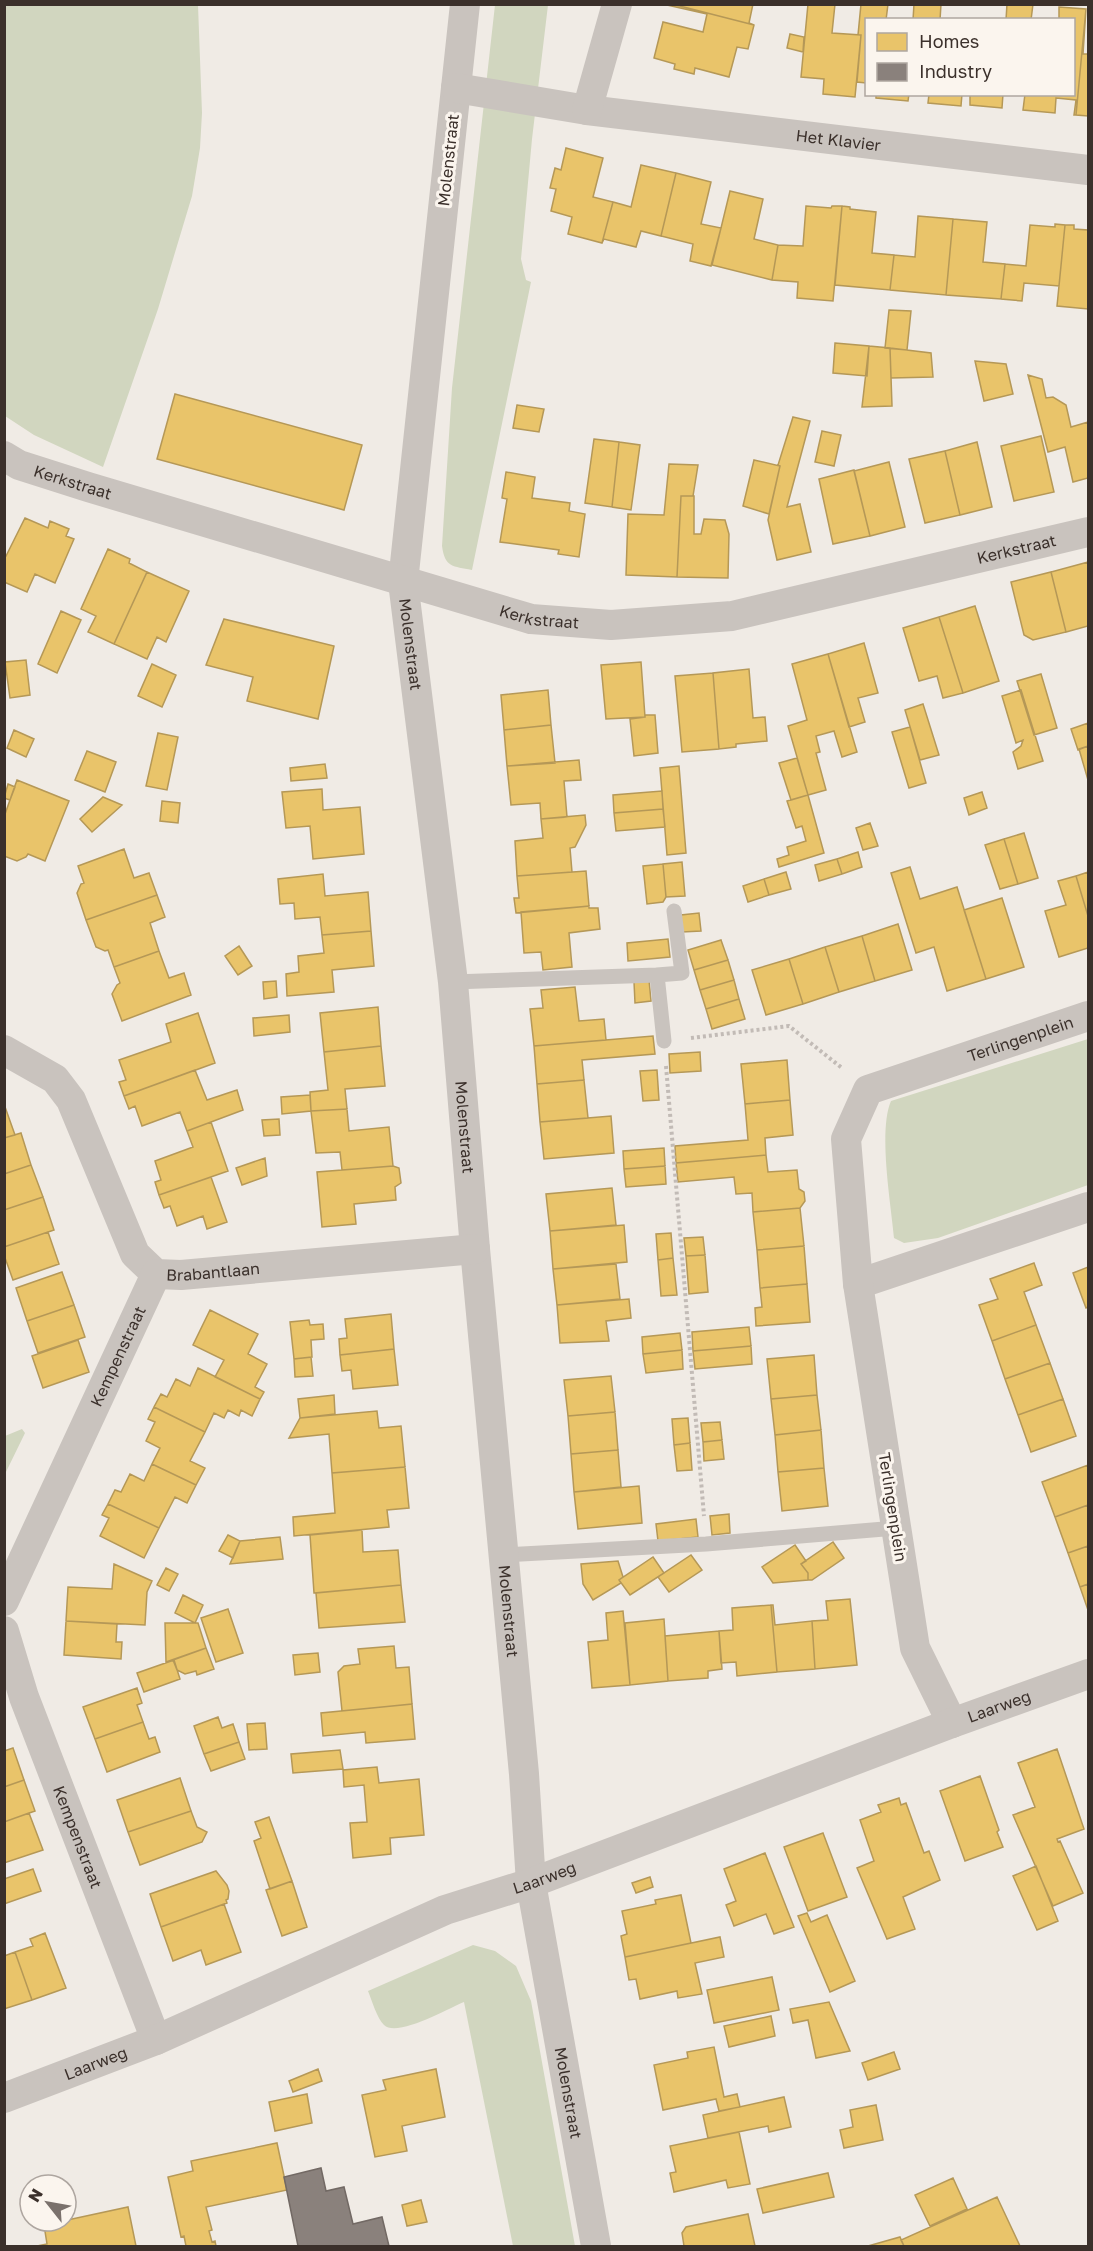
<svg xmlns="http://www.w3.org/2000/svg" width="1093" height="2251" font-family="'Golos Text',sans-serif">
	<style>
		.green { fill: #d1d6bf }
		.homes { fill: #e9c46a; stroke: #b59857; stroke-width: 1.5 }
		.industry { fill: #8a817c; stroke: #726964; stroke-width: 1.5 }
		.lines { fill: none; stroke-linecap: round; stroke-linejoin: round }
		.path { stroke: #c2bbb6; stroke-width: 4; stroke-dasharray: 3 3; stroke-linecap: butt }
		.lane { stroke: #c9c3be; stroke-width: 15 }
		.street { stroke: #c9c3be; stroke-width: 30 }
		.labels { text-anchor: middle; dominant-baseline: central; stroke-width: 6; stroke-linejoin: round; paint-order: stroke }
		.street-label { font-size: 16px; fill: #3b302b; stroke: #fbf5ee }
	</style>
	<rect width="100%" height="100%" fill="#f0ebe5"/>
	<path class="green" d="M4,5h194l4,108 -2,35 -8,48 -34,113 -55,158 -69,-32 -29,-19z
		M495,5h53l-16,134 -11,120 5,21 5,2 -59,288c-19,-4 -27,-2 -30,-24l10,-158z
		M1088,1039v146l-150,53 -34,5 -10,-5c-3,-34 -16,-107 -3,-137z
		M22,1429l3,4 -20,41v-38z
		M473,1945l22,6 21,15 15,35 44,245h-62l-49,-244c-15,6 -67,36 -80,23 -7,-7 -12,-24 -16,-34z"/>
	<path class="homes" d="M672,4l82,21 -6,24 -11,-2 -8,30 -34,-9 -1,6 -20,-5 1,-5 -21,-6 9,-36 40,10 4,-18 -40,-9z
		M672,4h81l-4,19 5,2z
		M808,4h27l-3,29 29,2 -6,62 -32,-3 1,-15 -23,-2z
		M861,4h27l-2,16h-20v63l-9,-1 4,-47h-3z
		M914,4h27l-1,16h-27z
		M1007,4h26l-2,16h-25z
		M1059,7l27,2 -10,106h-2l2,-15 -20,-2 -1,15 -32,-3 2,-16h49v-74h-15z
		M1086,9l-3,45h5v62l-12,-1z
		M790,34l14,3 -1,15 -16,-4z
		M876,94h33l-1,7 -32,-3z
		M929,94h33l-1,12 -33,-3z
		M970,94h33l-1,14 -32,-3z
		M566,148l37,10 -10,39 20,5 -11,41 -34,-9 4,-17 -21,-6 5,-22 -6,-1 5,-20 6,2z
		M641,165l35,8 -15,63 -20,-5 -5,16 -32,-8 -2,4 11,-41 18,5z
		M676,173l35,9 -10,42 20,4 -10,38 -21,-5 3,-17 -32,-8z
		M730,191l33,8 -9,40 24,6 -6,35 -60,-15z
		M806,206l25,2 1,-2h10l-9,95 -36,-3 1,-16 -26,-2 6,-35 25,1z
		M842,206l8,1v2l26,3 -4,41 22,2 -4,35 -55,-5z
		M918,216l35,3 -7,76 -56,-5 4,-35 21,2z
		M953,219l34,3 -4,40 22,2 -4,35 -55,-4z
		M1055,224l10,1 -6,61 -35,-3 -2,18 -21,-2 4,-35 21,2 4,-41 25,2z
		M1065,225h9v4l14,1v79l-31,-3z
		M889,310l22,1 -4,39 -22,-2z
		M835,343l34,3 -2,30 -34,-3z
		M869,346l21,2 2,58 -30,1z
		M890,348l41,5 2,24 -42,1z
		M975,361l31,3 7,30 -29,7z
		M1028,375l14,4 4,19 7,-1 13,8 5,22 17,-5v56l-15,4 -8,-35 -17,5z
		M175,394l187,51 -18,65 -187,-51z
		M517,405l27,4 -5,23 -26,-4z
		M793,417l17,4 -23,86 13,-3 11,48 -34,8 -9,-40 12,-54 -2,-1z
		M822,431l19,4 -7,31 -19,-4z
		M1041,436l13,56 -40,9 -13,-55z
		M594,439l25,3 -7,65 -27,-4z
		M619,442l21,3 -9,65 -19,-3z
		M977,442l15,65 -32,8 -15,-64z
		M945,451l15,64 -35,8 -16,-64z
		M754,460l26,6 -11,48 -26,-8z
		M889,462l16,65 -35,9 -16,-65z
		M669,464l29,1 -5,31h-12l-4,81 -51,-2 2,-61 36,1z
		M854,470l16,66 -37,8 -14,-65z
		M506,472l29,5 -3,21 38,5 -1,8 16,3 -6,43 -21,-3 1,-4 -59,-8 7,-43 -5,-1z
		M681,496h13v38h7l3,-15 21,1 4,14 -1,44 -51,-1z
		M25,518l23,10 2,-7 19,8 -3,7 8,3 -19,44 -20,-9 -8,18 -23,-10v-27l2,1z
		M108,549l22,10 -1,4 18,9 -33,72 -26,-12 8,-16 -15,-7z
		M1088,562v64l-22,6 -15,-60z
		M147,572l42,19 -23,51 -9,-5 -10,22 -33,-15z
		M1051,572l15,60 -33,8 -9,-5 -13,-53z
		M975,606l24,75 -36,12 -24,-76z
		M61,611l20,9 -24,53 -19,-9z
		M939,617l24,76 -20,5 -6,-22 -18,5 -16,-53z
		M224,619l110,27 -16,73 -71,-18 6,-24 -47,-12z
		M864,643l14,50 -20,5 7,24 -16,5 -21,-73z
		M828,654l29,98 -15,5 -8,-26 -18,5 4,16 -4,1 10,37 -18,5 -20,-69 19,-6 -15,-56z
		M26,660l4,35 -20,3 -5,-36z
		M641,662l4,55 -39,2 -5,-54z
		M152,664l24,11 -14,32 -24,-11z
		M749,669l4,49 12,-1 2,24 -31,3v3l-17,2 -6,-76z
		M713,673l6,76 -37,3 -7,-76z
		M1041,674l16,54 -23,7 -17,-54z
		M548,690l3,35 -47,5 -3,-35z
		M1021,690l22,71 -25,8 -5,-17 8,-6 2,-6 -7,3 -14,-47z
		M923,704l16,51 -19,5 -15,-50z
		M645,715h10l3,38 -24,3 -4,-37 15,-2z
		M1088,723v23l-10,4 -7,-21z
		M551,725l4,38 -48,3 -3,-36z
		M910,727l16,56 -17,5 -17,-56z
		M14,730l20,9 -8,18 -19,-9z
		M158,733l20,4 -11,53 -21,-4z
		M1088,746v34l-9,-31z
		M87,751l29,11 -11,30 -30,-12z
		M797,758l11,37 -17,5 -12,-37z
		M579,760l2,20 -17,1 3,36 -26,2 -1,-16 -29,2 -4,-39z
		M325,764l2,14 -36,3 -1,-13z
		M679,766l7,87 -19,2 -7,-87z
		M17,780l52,21 -24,60 -17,-7 -2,3 -9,4 -13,-5v-39z
		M8,784l7,3 -5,13 -6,-2z
		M322,789l1,21 37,-3 4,47 -51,5 -3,-33 -24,2 -4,-36z
		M662,791l1,18 -49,4 -1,-18z
		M982,792l5,16 -18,7 -5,-17z
		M808,795l16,58 -45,14 -2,-8 12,-4 -2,-8 19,-6 -4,-15 -6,2 -9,-27z
		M103,797l19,8 -30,27 -12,-13z
		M162,801l18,2 -2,20 -18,-2z
		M663,809l2,18 -49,4 -2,-18z
		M585,815l1,10 -11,22 -5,1 2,24 -55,4 -2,-35 28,-3 -2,-19z
		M870,823l8,23 -15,4 -7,-22z
		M1024,833l14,45 -20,6 -14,-45z
		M1004,839l14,45 -18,5 -15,-44z
		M124,849l10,29 15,-5 8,22 -71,25 -9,-27 4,-9 3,-1 -6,-17z
		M858,852l4,15 -20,7 -5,-15z
		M837,859l5,15 -23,7 -4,-16z
		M682,862l3,34 -19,1 -3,-33z
		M663,864l3,33 -3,5 -16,2 -4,-38z
		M910,867l10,32 37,-12 29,92 -39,12 -13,-44 -18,6 -25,-80z
		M586,871l3,35 -73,7 -2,-15h5l-2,-22z
		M786,872l5,17 -22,6 -5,-16z
		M1088,872v44l-12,-40z
		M323,874l2,22 43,-4 3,39 -49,4 -2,-18 -25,2 -1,-16 -14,1 -2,-25z
		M1076,876l12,40v32l-29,9 -14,-46 21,-6 -8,-24z
		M764,879l5,16 -21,7 -5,-16z
		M157,895l8,22 -15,6 9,28 -45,16 -6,-17 -3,1 -9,-4 -10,-27z
		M1002,898l22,69 -38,12 -22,-69z
		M589,906v2h9l2,21 -31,4 3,34 -29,3 -2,-18 -17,1 -3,-41z
		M699,913l2,18 -19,1 -1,-17z
		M898,924l14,46 -37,11 -13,-45z
		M371,931l3,35 -42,4 2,22 -47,4 -1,-22 13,-2 -1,-16 26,-3 -2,-18z
		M862,936l13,45 -36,11 -14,-45z
		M668,939l2,18 -42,4 -1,-18z
		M721,940l7,20 -34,10 -6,-20z
		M239,946l13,20 -14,9 -13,-19z
		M825,947l14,45 -36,12 -14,-45z
		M159,951l10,27 15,-5 7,22 -69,26 -10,-27 5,-9 3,-2 -6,-16z
		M789,959l14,45 -37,11 -14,-45z
		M728,960l6,20 -34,10 -6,-20z
		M649,980l2,21 -16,2 -1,-21z
		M734,980l5,19 -33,10 -6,-19z
		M276,981l1,16 -13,2 -1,-17z
		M575,987l4,34 25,-2 2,21 -72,6 -4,-37 13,-1 -2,-18z
		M739,999l6,20 -33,10 -6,-20z
		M378,1007l3,39 -57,6 -4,-39z
		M198,1013l17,50 -91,33 -5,-14 7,-2 -7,-20 52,-18 -5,-18z
		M289,1015l1,17 -36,4 -1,-18z
		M653,1036l2,18 -73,6 2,20 -47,4 -3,-38z
		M381,1046l4,40 -40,3 2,20 -36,2 -1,-19 18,-2 -4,-38z
		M700,1052l1,19 -31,2 -1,-19z
		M787,1060l3,40 -45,4 -4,-40z
		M195,1070l12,30 30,-10 6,20 -56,21 -7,-19 -38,14 -7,-20 -6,3 -5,-13z
		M657,1070l2,30 -16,1 -3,-30z
		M584,1080l4,38 -48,4 -3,-38z
		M310,1095l1,16 -29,3 -1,-17z
		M790,1100l3,35 -28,3 1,17 -90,8 -1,-17 73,-6 -3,-36z
		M4,1104l11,31 -11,3z
		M347,1109l2,22 40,-4 4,39 -51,4 -2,-18 -24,1 -5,-42z
		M611,1116l3,37 -70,6 -4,-37z
		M279,1119l1,16 -16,1 -2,-16z
		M211,1122l17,49 -69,24 -4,-13 6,-2 -6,-19 38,-14 -6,-16z
		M21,1133l10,32 -27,9v-36z
		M664,1148l1,18 -41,3 -1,-18z
		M766,1155l2,17 29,-2 2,19 5,3 1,9 -5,7 -47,4 -1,-19 -16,1 -2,-17 -56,5 -2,-19z
		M265,1158l2,18 -25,9 -6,-17z
		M31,1165l12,32 -39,13v-36z
		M393,1166l6,2 2,15 -6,4 1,13 -42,4 2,20 -34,3 -5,-55z
		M665,1166l1,18 -40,3 -2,-18z
		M211,1177l16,45 -20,7 -4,-13 -26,10 -7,-20 -6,2 -5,-13z
		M612,1188l4,37 -66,6 -4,-37z
		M43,1197l11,33 -50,17v-37z
		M800,1208l4,38 -47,4 -4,-38z
		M624,1225l3,37 -74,7 -3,-38z
		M48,1232l11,32 -46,16 -9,-25v-8z
		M671,1233l2,25 -15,2 -2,-26z
		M703,1237l2,18 -19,1 -2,-18z
		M804,1246l3,38 -47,4 -3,-38z
		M705,1255l3,37 -19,2 -3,-38z
		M673,1258l4,37 -16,1 -3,-36z
		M1034,1263l8,22 -18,7 12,33 -44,16 -13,-36 19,-6 -8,-20z
		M616,1264l4,35 -63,6 -4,-36z
		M1088,1267v40l-2,1 -13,-35z
		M62,1272l12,33 -47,16 -11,-33z
		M807,1284l3,38 -54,4 -1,-18 7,-1 -2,-19z
		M629,1299l2,19 -25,3 3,20 -49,2 -3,-38z
		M74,1305l11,32 -47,16 -11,-32z
		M210,1310l48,24 -10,20 19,10 -12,23 9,5 -4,7 -45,-22 9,-17 -31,-15z
		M391,1314l3,35 -54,6 -1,-16 8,-1 -2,-19z
		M309,1320l1,5 13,-1 1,15 -13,1 1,17 -18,2 -4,-37z
		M1036,1325l14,38 -45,16 -13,-38z
		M749,1327l2,19 -58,5 -1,-19z
		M680,1333l2,17 -39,4 -1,-17z
		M78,1340l11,32 -46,16 -11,-32z
		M751,1346l1,18 -57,5 -2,-18z
		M394,1349l4,36 -45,4 -2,-19 -9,1 -2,-16z
		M682,1350l1,19 -37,4 -3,-19z
		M814,1355l3,40 -46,4 -4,-40z
		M311,1357l2,19 -18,1 -1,-18z
		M1050,1363l13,36 -45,16 -13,-36z
		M198,1368l62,31 -8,17 -11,-6 -2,6 -11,-6 -4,8 -10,-5 -9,19 -51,-25 7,-13 6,3 9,-18 14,7z
		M611,1376l4,36 -47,4 -4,-36z
		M334,1395l1,19 -35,4 -2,-19z
		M817,1395l4,35 -46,5 -4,-36z
		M1063,1399l13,37 -45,16 -13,-37z
		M154,1407l51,25 -15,29 15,7 -9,17 -44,-21 8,-16 -14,-7 9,-19 -7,-3z
		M377,1411l2,17 22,-2 4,41 -73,6 -3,-39 -40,4 11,-20z
		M615,1412l3,38 -47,4 -3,-38z
		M688,1418l2,25 -16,2 -2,-26z
		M720,1422l2,18 -19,2 -2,-19z
		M821,1430l3,38 -46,4 -3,-37z
		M722,1440l2,19 -20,2 -1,-19z
		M690,1443l2,27 -15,1 -3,-26z
		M618,1450l3,37 -47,5 -3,-38z
		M152,1464l44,21 -9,18 -12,-6 -16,31 -51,-24 7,-14 6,2 9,-18 14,7z
		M1088,1465v40l-33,12 -13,-35z
		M405,1467l4,41 -22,2 2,17 -95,9 -1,-19 42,-4 -3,-40z
		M824,1468l4,38 -46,5 -4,-39z
		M639,1486l3,37 -64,6 -4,-37z
		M108,1504l51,24 -15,30 -44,-22 9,-18 -7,-3z
		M1088,1505v41l-20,7 -13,-36z
		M729,1514l1,19 -18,2 -2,-19z
		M696,1519l2,18 -40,4 -2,-17z
		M362,1530l1,22 35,-2 3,35 -87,8 -4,-58z
		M228,1535l12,6 -7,17 -14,-7z
		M280,1537l3,22 -53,5 10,-23z
		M833,1542l11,16 -32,22h-4v-7l-7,-9z
		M795,1545l11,16 -5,3 7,9v7l-35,3 -11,-16z
		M1088,1546v38l-8,3 -12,-34z
		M691,1555l11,15 -33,22 -11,-15z
		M653,1557l11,16 -34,22 -11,-15z
		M618,1561l5,16 -4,3 2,3 -28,17 -10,-16 -2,-20z
		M114,1564l38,17 -5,11 -2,33 -79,-4 2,-34 44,2z
		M166,1568l12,6 -9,17 -12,-6z
		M1088,1584v26l-8,-23z
		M401,1585l4,37 -86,6 -3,-35z
		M183,1595l20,10 -8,18 -20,-10z
		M850,1599l7,66 -42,4 -3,-48 16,-1 -2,-19z
		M771,1605h2l2,20 37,-4 3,48 -38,3z
		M771,1605l6,67 -40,4 -1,-14 -15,1 -2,-32 14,-1 -1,-22z
		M228,1609l15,44 -27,9 -15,-44z
		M623,1611l7,74 -38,3 -4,-46 20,-2 -2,-27z
		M664,1619l4,62 -38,4 -5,-62z
		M66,1621l51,3 -1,18h6l-1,17 -57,-4z
		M165,1623h33l8,25 -40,14z
		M719,1631l3,38 -14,2v7l-40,3 -3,-45z
		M394,1646l2,22 13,-1 3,37 -70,7 -4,-39 6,-6 16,-2 -2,-15z
		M206,1648l8,21 -17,6 -1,-4 -11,3 -8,-4 -4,-10z
		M318,1653l2,19 -25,3 -2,-20z
		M174,1660l6,19 -36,13 -7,-19z
		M137,1688l5,15 -5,2 6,17 -48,17 -12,-32z
		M412,1704l3,35 -49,4 -1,-11 -42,4 -2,-23z
		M218,1717l4,11 11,-4 6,18 -35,12 -10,-28z
		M143,1722l6,17 6,-2 5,15 -53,20 -12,-33z
		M265,1723l2,26 -18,1 -2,-26z
		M239,1742l6,17 -34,12 -7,-17z
		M13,1748l11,32 -20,7v-36z
		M1057,1749l27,80 -27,10 1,3 2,-1 23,52 -30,13 -40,-91 22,-8 -17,-44z
		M340,1750l3,19 -50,4 -2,-19z
		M377,1767l2,16 40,-4 5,56 -34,3 1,16 -38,4 -3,-35 17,-1 -3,-37 -20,2 -1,-17z
		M980,1776l19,54 -2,2 6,15 -38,14 -25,-70z
		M180,1778l11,33 -63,21 -11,-32z
		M24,1780l11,31 -31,11v-35z
		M899,1798l2,7 5,-2 18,50 5,-2 11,29 -37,17 12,32 -28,10 -30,-71 17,-7 -14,-41 21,-8 -3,-7z
		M191,1811l6,16 10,5 -5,10 -62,23 -12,-33z
		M29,1813l14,37 -39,13v-41z
		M269,1817l23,64 -22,8 -16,-48 7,-3 -6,-16z
		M823,1833l24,64 -39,14 -24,-64z
		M765,1853l29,74 -20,7 -8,-20 -32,12 -8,-21 10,-4 -12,-32z
		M1036,1866l22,55 -21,9 -24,-54z
		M33,1869l8,22 -37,13v-25z
		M216,1871l11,14 2,6 -1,8 -2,1 1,3 -66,24 -11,-33z
		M650,1877l3,10 -17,6 -4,-10z
		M292,1881l15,46 -25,9 -16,-46z
		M681,1895l10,48 -66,14 -4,-21 6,-2 -5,-23 34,-7 -1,-4z
		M224,1904l17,48 -35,13 -5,-15 -28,11 -12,-34z
		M807,1913l4,9 16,-7 28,66 -25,11 -32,-76z
		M45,1933l21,55 -34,12 -17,-48 18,-6 -3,-7z
		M720,1937l4,20 -29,6 7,31 -24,4 -1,-7 -37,8 -4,-20 -7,1 -4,-23z
		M15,1952l17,48 -28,9v-53z
		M772,1977l7,33 -65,13 -7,-33z
		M829,2002l21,49 -34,7 -8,-38 -15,3 -3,-14z
		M771,2016l4,20 -46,11 -5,-21z
		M714,2047l10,50 13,-3 3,13 -21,4 -3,-12 -53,11 -9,-45 34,-7 -1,-6z
		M894,2052l6,17 -32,11 -6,-17z
		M318,2069l4,12 -29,11 -4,-11z
		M436,2069l9,48 -43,9 5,25 -32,6 -13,-62 24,-5 -3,-10z
		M307,2094l5,29 -37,8 -6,-29z
		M784,2097l7,30 -22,5 -1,-6 -60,12 -5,-23z
		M876,2105l7,35 -39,8 -4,-18 13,-3 -3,-17z
		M739,2132l11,52 -22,4 -2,-8 -52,12 -4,-19 6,-1 -6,-26z
		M277,2143l10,47 -81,17 6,23 -3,1 3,11 3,-1 1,5h-30l-2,-10 -3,1 -13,-60 25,-6 -2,-10z
		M828,2173l6,24 -71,16 -6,-24z
		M953,2178l14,31 -37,17 -15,-31z
		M997,2197l23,49h-116l-3,-6z
		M421,2200l6,22 -20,4 -5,-21z
		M128,2207l8,39h-99l10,-2 -3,-19z
		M748,2214l7,32h-71l-2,-13 4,-6z
		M900,2237l4,9h-36z"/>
	<path class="industry" d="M321,2168l5,23 18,-4 9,37 29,-7 7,29h-91l-14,-69z"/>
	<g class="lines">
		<path class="path" d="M691,1038l98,-12 53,42
			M666,1066l38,450"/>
		<path class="lane" d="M453,982l204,-7
			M664,1041l-7,-66 25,-2 -8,-62
			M505,1555l201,-11 190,-16"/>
		<g class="street">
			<path id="s1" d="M465,4l-62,578 50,400 22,267 49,525 7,109 65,363"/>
			<path id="s2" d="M456,88l131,22 501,60"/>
			<path d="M587,110l30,-106"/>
			<path id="s3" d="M4,456l15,9 69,22 443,132 80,6 121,-9 356,-84"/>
			<path id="s4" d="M4,1050l51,29 16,21 64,154 21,20 25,1 294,-26"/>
			<path d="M858,1284l230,-77"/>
			<path id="s5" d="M4,1601l152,-327"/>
			<path id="s6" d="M4,1631l20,66 132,343"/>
			<path id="s7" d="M952,1723l-37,-75 -57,-364 -12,-145 22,-49 220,-74"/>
			<path id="s8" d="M4,2098l152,-58 289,-130 86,-27 421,-160 136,-49"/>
		</g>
	</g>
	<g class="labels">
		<g class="street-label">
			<text stroke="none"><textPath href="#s2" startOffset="386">Het Klavier</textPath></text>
			<text transform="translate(448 160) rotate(-84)">Molenstraat</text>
			<text stroke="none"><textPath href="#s3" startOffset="74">Kerkstraat</textPath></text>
			<text stroke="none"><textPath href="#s3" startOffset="1046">Kerkstraat</textPath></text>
			<text stroke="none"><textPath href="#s3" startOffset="560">Kerkstraat</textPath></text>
			<text stroke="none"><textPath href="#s1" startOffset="644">Molenstraat</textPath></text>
			<text stroke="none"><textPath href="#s7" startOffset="812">Terlingenplein</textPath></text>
			<text stroke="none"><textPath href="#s1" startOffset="1130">Molenstraat</textPath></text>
			<text stroke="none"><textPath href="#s4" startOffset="338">Brabantlaan</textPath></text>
			<text stroke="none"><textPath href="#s5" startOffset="270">Kempenstraat</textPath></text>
			<text transform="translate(893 1507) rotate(81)">Terlingenplein</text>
			<text stroke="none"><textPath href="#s1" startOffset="1616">Molenstraat</textPath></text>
			<text stroke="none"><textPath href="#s8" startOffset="1070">Laarweg</textPath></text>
			<text stroke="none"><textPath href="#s6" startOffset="219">Kempenstraat</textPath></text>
			<text stroke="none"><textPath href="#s8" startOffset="584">Laarweg</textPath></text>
			<text stroke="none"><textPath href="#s8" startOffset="98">Laarweg</textPath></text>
			<text stroke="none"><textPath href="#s1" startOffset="2102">Molenstraat</textPath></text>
		</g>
	</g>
	<rect width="1093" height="2251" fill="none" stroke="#3b302b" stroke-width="12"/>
	<rect x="865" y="18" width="210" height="78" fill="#fbf5ee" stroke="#aea6a0" stroke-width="1.5"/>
	<rect x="877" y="33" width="30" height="18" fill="#e9c46a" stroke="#aea6a0" stroke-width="1.5"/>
	<text x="919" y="48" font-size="18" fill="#3b302b">Homes</text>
	<rect x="877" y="63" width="30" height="18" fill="#8a817c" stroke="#aea6a0" stroke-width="1.5"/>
	<text x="919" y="78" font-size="18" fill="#3b302b">Industry</text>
	<g transform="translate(48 2203) rotate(301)"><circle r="28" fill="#fbf5ee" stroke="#aea6a0" stroke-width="1.5"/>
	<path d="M0-4.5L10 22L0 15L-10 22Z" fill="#7a716c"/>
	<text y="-9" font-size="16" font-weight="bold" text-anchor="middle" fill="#3b302b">N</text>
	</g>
</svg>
